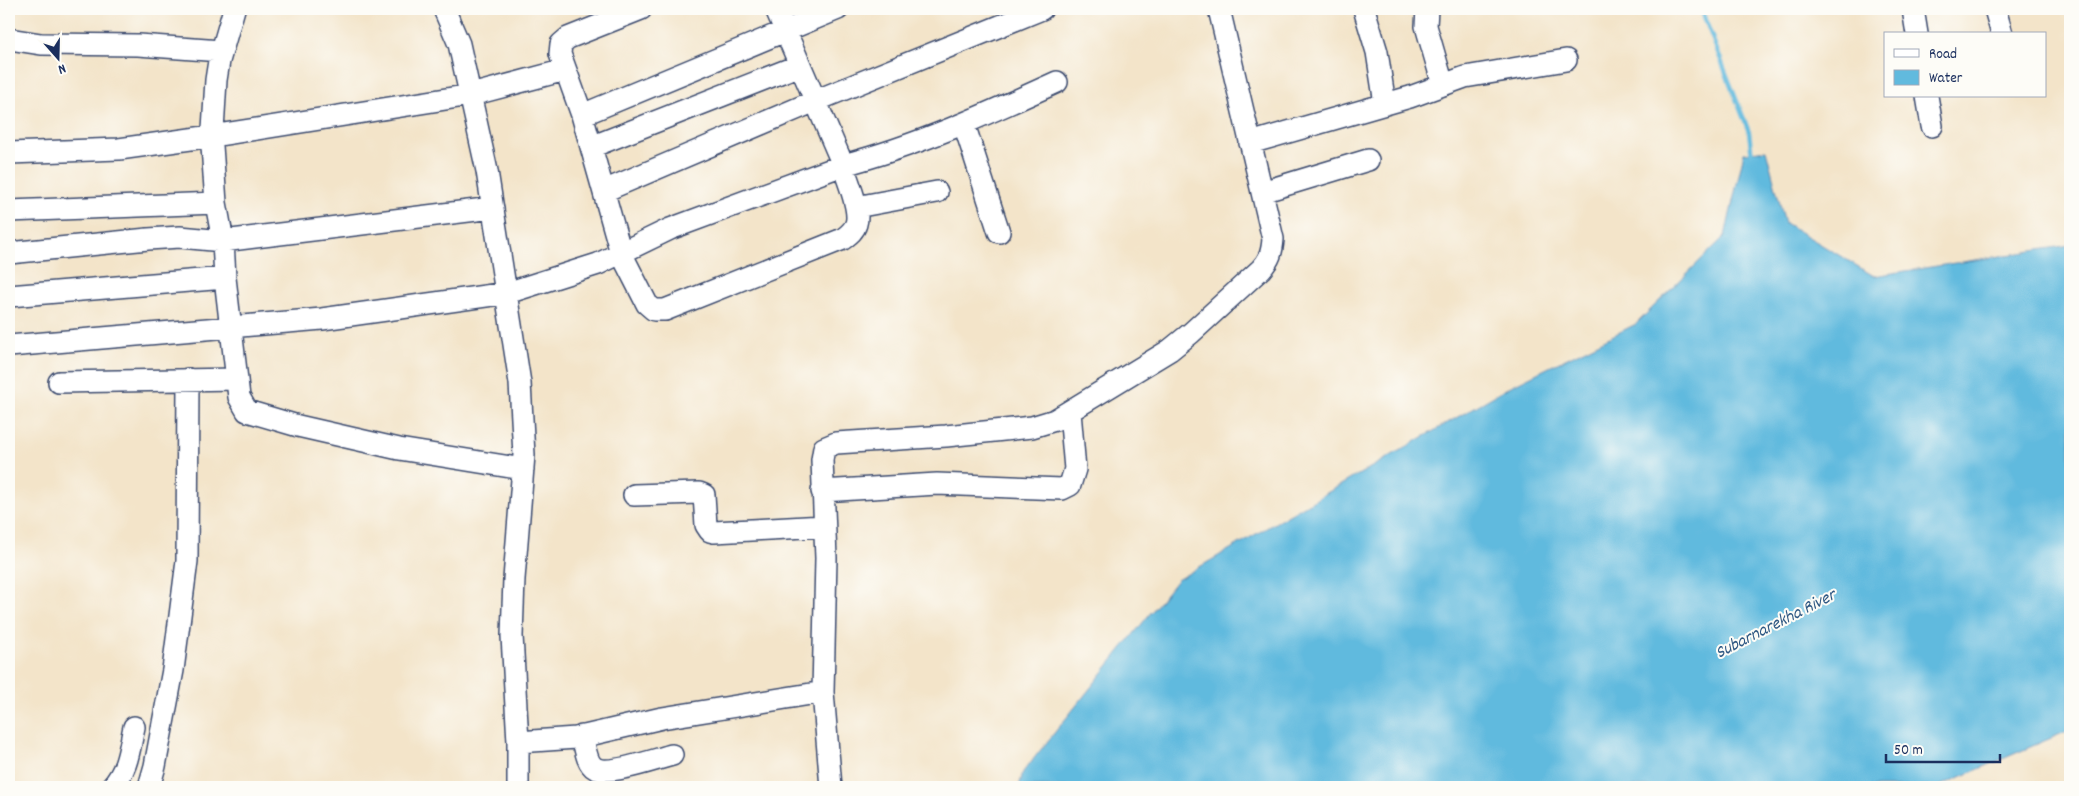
<svg xmlns="http://www.w3.org/2000/svg" width="2079" height="796" font-family="Dekko,sans-serif">
	<style>
		.water { fill: #61bade; stroke: #3e749e }
		.lines { fill: none; stroke-linecap: round; stroke-linejoin: round }
		.stream { stroke: #61bade; stroke-width: 4.5 }
		.minor-casing { stroke: #3b4a6e; stroke-width: 24 }
		.minor { stroke: #fff; stroke-width: 21 }
		.labels { text-anchor: middle; dominant-baseline: central; stroke-width: 4; stroke-linejoin: round; paint-order: stroke }
		.water-label { font-size: 18px; font-style: italic; fill: #305984; stroke: #fdfcf7 }
	</style>
	<rect width="100%" height="100%" fill="#fdfcf7"/>
	<filter id="ink" filterUnits="userSpaceOnUse"><feTurbulence type="fractalNoise" baseFrequency=".02" numOctaves="2"/><feDisplacementMap in="SourceGraphic" scale="10" xChannelSelector="R" yChannelSelector="G"/><feConvolveMatrix kernelMatrix="1 2 1 2 8 2 1 2 1" color-interpolation-filters="sRGB"/></filter>
	<filter id="wash" filterUnits="userSpaceOnUse"><feTurbulence type="fractalNoise" baseFrequency=".0096" numOctaves="4" result="noise"/><feDisplacementMap in="SourceGraphic" scale="20" xChannelSelector="R" yChannelSelector="G"/><feGaussianBlur stdDeviation="1.12" result="paint"/><feColorMatrix in="noise" values="0 0 0 0 0 0 0 0 0 0 0 0 0 0 0 0 0 1.4 0 .05"/><feComposite in="paint" operator="in"/></filter>
	<g filter="url(#wash)">
		<rect width="100%" height="100%" fill="#f3e4c9"/>
		<path class="water" d="M1766,150l19,73 89,53 196,-31v485l-133,57h-918l4,-15 154,-192 334,-194 125,-62 89,-88 19,-83z"/>
		<g class="lines">
			<path class="stream" d="M1701,9l48,123 3,24"/>
		</g>
	</g>
	<g filter="url(#ink)">
		<g class="lines">
			<g class="minor-casing">
				<path id="minor" d="M234,9l-15,52 -3,19 -4,66 4,57 7,38 2,37 14,119 8,14 51,15 101,23 124,20
					M444,9l15,35 28,127 33,212 4,72 -10,124 -2,57 6,106v45
					M776,9l67,156c74,-19 144,-51 214,-83
					M1364,9l13,43 8,52
					M1427,9l-1,17 17,59
					M1913,9l4,25
					M1995,9l7,25
					M9,39l32,5 97,1 83,6
					M1927,96l5,30
					M582,115l256,-106
					M964,124l35,108
					M1250,143l160,-46 55,-20 101,-17
					M591,147l209,-82
					M9,153l110,-4 93,-13 259,-41 94,-25
					M604,191l211,-90 227,-92
					M1262,192l106,-32
					M856,207l81,-15
					M9,211l207,-8
					M9,253l139,-14 32,-2 43,4 270,-33
					M9,296l216,-18
					M9,346l313,-27 185,-26 91,-29 72,-35 173,-64c4,15 18,44 13,59 -2,7 -8,11 -13,15l-178,71h-11l-7,-6 -26,-51 -39,-138 -22,-61 1,-10 7,-6 73,-29
					M59,382l178,-3
					M822,491l115,-7 125,5 8,-4 5,-16 -5,-57
					M634,495l65,-2 5,2 2,30 4,6 4,1 110,-6
					M582,736c3,9 4,27 13,32 14,8 61,-9 77,-13
					M518,742l58,-4 86,-20 161,-26
					M112,787c16,-18 17,-37 22,-60
					M149,787l6,-21 18,-96 14,-109 1,-182
					M831,787l-8,-95 3,-134 -4,-98 2,-12 12,-5 110,-7 86,-9 23,-7 115,-70 21,-17 70,-64c9,-10 11,-17 12,-30l-54,-230"/>
			</g>
			<use href="#minor" class="minor"/>
		</g>
	</g>
	<g class="labels">
		<g class="water-label">
			<text transform="translate(1776 625) rotate(-27)">Subarnarekha River</text>
		</g>
	</g>
	<rect width="2079" height="796" fill="none" stroke="#fdfcf7" stroke-width="30"/>
	<rect x="1884" y="32" width="162" height="65" fill="#fdfcf7" stroke="#a3aaba"/>
	<rect x="1894" y="49" width="25" height="8" fill="#ffffff" stroke="#a3aaba"/>
	<text x="1929" y="58" font-size="15" fill="#1b2f5e">Road</text>
	<rect x="1894" y="70" width="25" height="15" fill="#61bade" stroke="#a3aaba"/>
	<text x="1929" y="82" font-size="15" fill="#1b2f5e">Water</text>
	<g transform="translate(58 58) rotate(160)" stroke="#fdfcf7" stroke-width="4" paint-order="stroke">
	<path d="M0-4L9 19L0 12L-9 19Z" fill="#1b2f5e"/>
	<text y="-8" font-size="14" font-weight="bold" text-anchor="middle" fill="#1b2f5e">N</text>
	</g>
	<path d="M1886 754v8h114v-8" fill="none" stroke="#1b2f5e" stroke-width="2.5"/>
	<text x="1894" y="754" font-size="15" fill="#1b2f5e" stroke="#fdfcf7" stroke-width="4" paint-order="stroke">50 m</text>
</svg>
